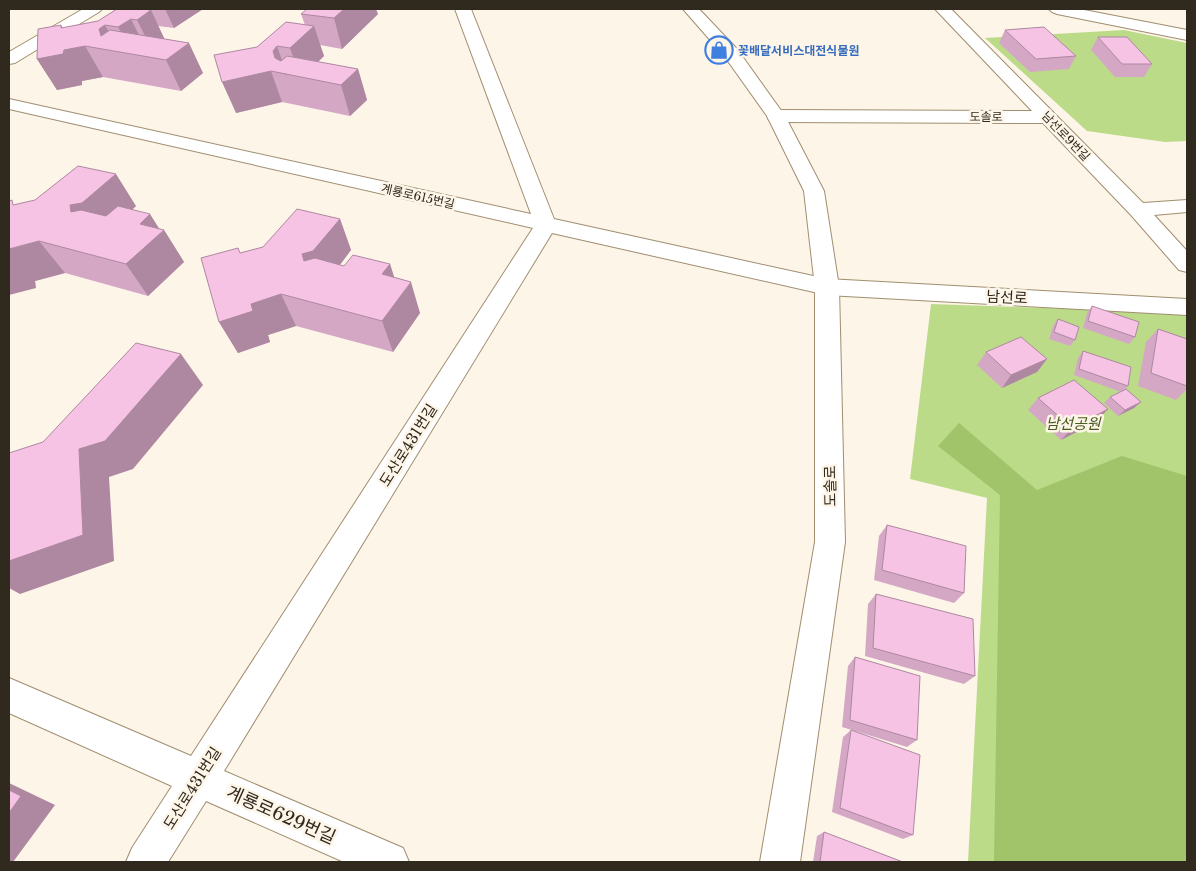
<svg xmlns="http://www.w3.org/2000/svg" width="1196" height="871" font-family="'Libre Baskerville','Noto Sans KR',serif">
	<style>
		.green { fill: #bbdb89 }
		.forest { fill: #a1c36a }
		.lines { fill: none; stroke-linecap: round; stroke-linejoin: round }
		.street-casing { stroke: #a08e6f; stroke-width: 2 }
		.secondary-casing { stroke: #a08e6f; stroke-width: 2 }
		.street { fill: #fff; fill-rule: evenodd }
		.secondary { fill: #fff; fill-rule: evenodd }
		.wall { fill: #d4a8c5 }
		.shaded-wall { fill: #ad88a0 }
		.building { fill: #f7c3e5; stroke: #ad88a0 }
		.labels { text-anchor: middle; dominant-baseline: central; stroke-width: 5; stroke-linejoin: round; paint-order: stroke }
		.far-shop-label { font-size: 12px; font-weight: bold; fill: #366cbe; stroke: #fdf5e8; text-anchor: start }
		.far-street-label { font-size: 12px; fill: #30291d; stroke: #fdf5e8 }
		.street-label { font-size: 15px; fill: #30291d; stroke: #fdf5e8 }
		.park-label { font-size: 15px; font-style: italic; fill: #475c1e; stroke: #fdf5e8 }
		.near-street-label { font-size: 18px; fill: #30291d; stroke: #fdf5e8 }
	</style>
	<rect width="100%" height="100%" fill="#fdf5e8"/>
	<path class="green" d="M1124,30l63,13v98l-22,1 -78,-11 -102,-93z
		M931,304l256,9v549h-219l19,-364 -77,-19z"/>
	<path class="forest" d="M959,423l78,67 85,-34 65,20v386h-193l6,-367 -62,-49z"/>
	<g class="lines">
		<g class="street-casing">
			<path id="street" d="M455,9h16l83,210 273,60 360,20v16l-360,-20 -275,-62 -328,538 179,77 6,14h-65l-138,-61 -38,61h-42l6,-14 40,-62 -163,-73v-35l182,78 342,-528 -524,-119v-10l522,115z
				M935,9h16l192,194 44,-3v12l-33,3 33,36v21l-8,-2 -48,-55 -88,-92 -267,-1 -7,-2 -2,-4 2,-4 7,-2 256,1z
				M1049,9h30l108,21v10l-130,-26 -5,-2z"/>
		</g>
		<g class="secondary-casing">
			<path id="secondary" d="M83,9h19l-3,3 -84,51 -6,1v-12z
				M683,9h16l38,40 48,67 39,75 15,96 6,255 -45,320h-40l55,-320v-255l-11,-96 -37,-75 -42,-59z"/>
		</g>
		<use href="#street" class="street"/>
		<use href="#secondary" class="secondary"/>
	</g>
	<path class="wall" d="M117,9h86l-29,19 -16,-2 6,13 39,34 -22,18 -78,-14 -21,4v4l-25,5 -20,-31 26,-31 35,-7z
		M301,14h77l-36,35 -22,-4 4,11 -6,6 40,7 9,31 -17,16 -68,-14 -46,11 21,-66 48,-22z
		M1005,30l71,26 -7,13 -39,3 -31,-29z
		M1098,37l54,27 -8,13h-29l-24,-27z
		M16,204l120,2 -4,4 27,19 5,1 20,32 -36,34 -83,-23 -30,8 1,7z
		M340,219l11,31 -11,15 4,1 46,-2 4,13 26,36 -27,39 -97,-26 -28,9 2,7 -32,11 -19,-31 22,-69 22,-6z
		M1092,306l43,31 -6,7 -46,-16 4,-15z
		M1058,319l17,21 -5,6 -21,-7 4,-13z
		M1158,329l29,10v50l-11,11 -38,-14 8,-44z
		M1083,351l45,35 -4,4 17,12 -7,6 -16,8 -14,-13 6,-6 11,-5 -47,-17 4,-17z
		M986,352l61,7 -10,13 -35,16 -25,-23z
		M1038,398l58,24 -35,18 -33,-30z
		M887,525l77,68 -10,10 -80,-23 5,-44z
		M876,594l99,82 -11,8 -99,-28 3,-52z
		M855,657l62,83 -10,7 -65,-20 6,-61z
		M851,730l62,105 -10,4 -71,-27 11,-75z
		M824,832l79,30h-90l4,-26z"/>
	<path class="shaded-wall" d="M165,9h38l-29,19z
		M344,9h32l2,5 -36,35 -8,-31z
		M151,10l14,30 -13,10 -15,-30z
		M131,19l15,30 -13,5 -15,-27z
		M61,25l14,23 10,-2 18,31 -21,4v4l-25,5 -20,-31 24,-31z
		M105,25l15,27 -19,-16 -2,-7z
		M314,26l10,30 -22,21h-2l-10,-29z
		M189,43l14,30 -22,18 -15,-31z
		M277,46l10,29 -6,-2 -8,-22z
		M358,69l9,31 -17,16 -9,-31z
		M271,71l11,31 -46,11 -14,-31z
		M116,174l20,32 -32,29 -33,-23 -1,-7z
		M150,214l12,19 2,-3 20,32 -36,34 -22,-32 14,-40z
		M340,219l11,31 -25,33 -22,-22 -2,-7z
		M39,241l26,32 -30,8 1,7 -27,7v-46z
		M390,264l10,32 -18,-22z
		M411,282l9,31 -27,39 -11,-31z
		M281,294l15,32 -28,9 2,7 -32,11 -19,-31 32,-18z
		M181,354l22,31 -70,84 -24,8 5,84 -94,33 -11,-6v-27l70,-112z
		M1047,359l-10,13 -35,16 9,-13z
		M1141,402l-7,6 -16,8 7,-6z
		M1108,409l-12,13 -35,18 11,-12z
		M9,783l46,22 -42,57h-4z"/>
	<path class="building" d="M117,9h25l9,1 -14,10 -6,-1 -13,8 -13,-2 -6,4 2,7 9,-6 79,13 -23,17 -81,-14 -21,4 -1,4 -26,5 1,-30 23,-4v3l37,-7z
		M307,9h37l-10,9 -33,-4z
		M286,22l28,4 -24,22 -13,-2 -4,5 2,7 6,3 6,-5 71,13 -17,16 -70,-14 -49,11 -8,-27 43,-8z
		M1044,27l32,29 -40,3 -31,-29z
		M1098,37h29l25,27h-30z
		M78,166l38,8 -34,29 -12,2 1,7 10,-2 25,6 12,-10 32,8 -10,10 24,6 -38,34 -87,-23 -30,8v-48l3,-1 1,5 22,-5z
		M297,209l43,10 -27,32 -11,3 2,7 11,-3 29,8 9,-11 37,9 -8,10 29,8 -29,39 -101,-27 -30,10 2,7 -34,11 -18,-64 37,-10 2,5 23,-6z
		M1092,306l47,16 -4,15 -47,-16z
		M1058,319l21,8 -4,13 -21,-8z
		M1158,329l29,10v47l-36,-13z
		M1021,337l26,22 -36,16 -25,-23z
		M136,343l45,11 -76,87 -26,8 4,86 -74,26v-108l34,-11z
		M1083,351l48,16 -3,19 -49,-17z
		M1074,380l34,29 -36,19 -34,-30z
		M1126,389l15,13 -16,8 -15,-13z
		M887,525l79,21 -2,47 -82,-23z
		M876,594l97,25 2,57 -102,-28z
		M855,657l65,19 -3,64 -67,-20z
		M851,730l69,25 -7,80 -73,-27z
		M9,790l12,6 -12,17z
		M824,832l79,30h-83z"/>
	<defs>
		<g id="shop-ring" transform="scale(1.4375)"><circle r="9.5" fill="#fdf5e8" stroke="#3f7fe0" stroke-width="1.5"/><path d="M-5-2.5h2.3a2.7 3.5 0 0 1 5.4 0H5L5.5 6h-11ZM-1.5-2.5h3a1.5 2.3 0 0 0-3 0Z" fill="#3f7fe0"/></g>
	</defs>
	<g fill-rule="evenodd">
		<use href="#shop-ring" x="719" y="50"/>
	</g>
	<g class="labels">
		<g class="far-shop-label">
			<text x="738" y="50">꽃배달서비스대전식물원</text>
		</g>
		<g class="far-street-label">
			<text x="986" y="116">도솔로</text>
			<text transform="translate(1066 136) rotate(46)">남선로9번길</text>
			<text transform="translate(418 196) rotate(13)">계룡로615번길</text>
		</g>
		<g class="street-label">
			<text transform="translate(1007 297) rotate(3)">남선로</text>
			<text transform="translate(408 445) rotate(-58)">도산로431번길</text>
			<text transform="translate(830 486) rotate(-91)">도솔로</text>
			<text transform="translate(192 788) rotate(-58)">도산로431번길</text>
		</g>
		<g class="park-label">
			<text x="1073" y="423">남선공원</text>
		</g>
		<g class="near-street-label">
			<text transform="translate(281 815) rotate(24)">계룡로629번길</text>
		</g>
	</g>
	<rect width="1196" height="871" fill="none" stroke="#30291d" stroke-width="20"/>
</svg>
